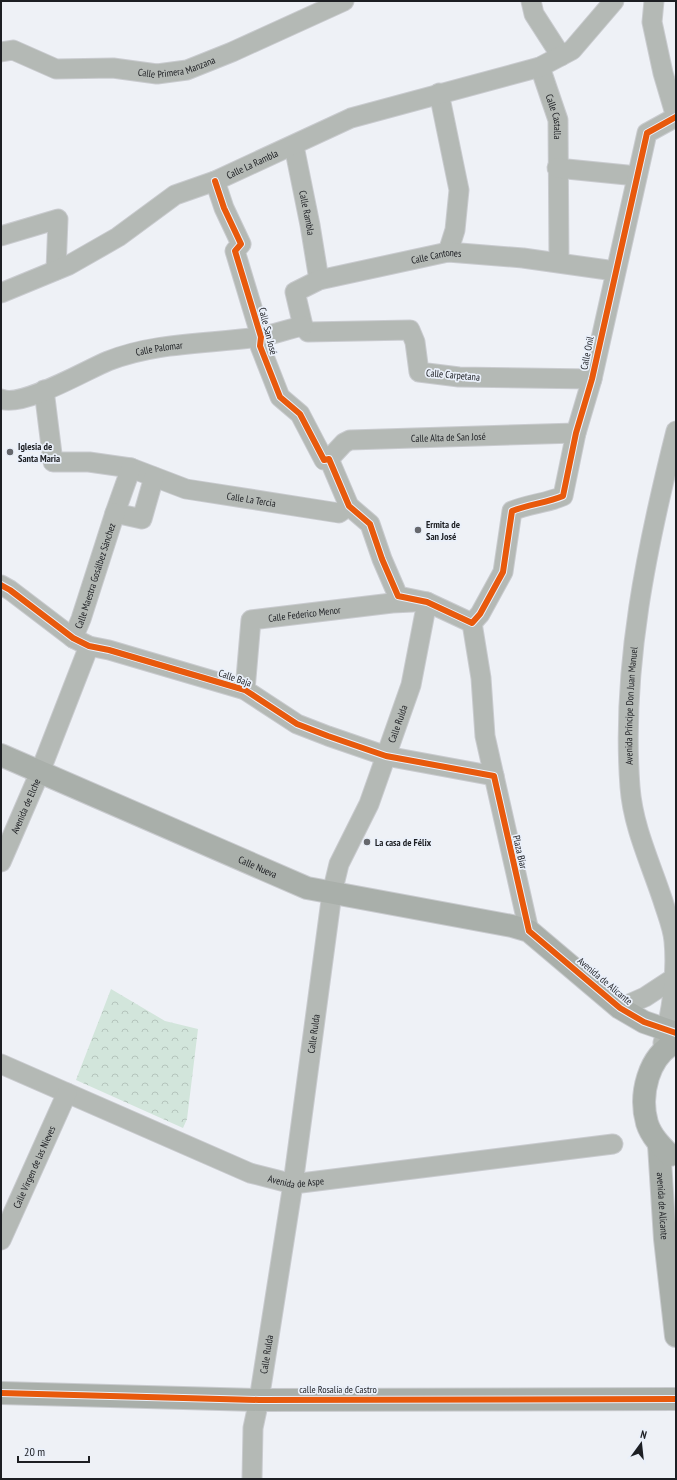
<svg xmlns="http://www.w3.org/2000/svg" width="677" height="1480" font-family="'PT Sans Narrow',sans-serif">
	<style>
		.park { fill: url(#park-crowns) }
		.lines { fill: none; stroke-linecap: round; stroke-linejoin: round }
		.street-casing { stroke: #c9cbcf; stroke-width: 21 }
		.secondary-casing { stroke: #c9cbcf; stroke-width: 24 }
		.street { stroke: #b4b9b5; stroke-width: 19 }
		.secondary { stroke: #a9afaa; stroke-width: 22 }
		.cycleway-casing { stroke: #eaf0fa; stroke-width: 8 }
		.cycleway { stroke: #e8590c; stroke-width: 6 }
		.poi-dot { fill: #66686d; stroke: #eaf0fa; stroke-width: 1.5 }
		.labels { text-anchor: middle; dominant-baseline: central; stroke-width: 3.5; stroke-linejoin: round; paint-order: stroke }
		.street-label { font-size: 10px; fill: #1d1f23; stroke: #eaf0fa }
		.poi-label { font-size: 10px; font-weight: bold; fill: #1d1f23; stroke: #eaf0fa; text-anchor: start }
	</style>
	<defs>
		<pattern id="park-crowns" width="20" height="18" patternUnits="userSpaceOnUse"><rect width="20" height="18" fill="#d2e5db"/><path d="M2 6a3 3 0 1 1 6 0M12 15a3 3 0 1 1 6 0" fill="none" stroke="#b4c4bc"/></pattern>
	</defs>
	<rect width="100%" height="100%" fill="#eef1f6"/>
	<path class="park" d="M111,989l54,32 33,8 -11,90 -4,9 -107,-48z"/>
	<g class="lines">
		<g class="street-casing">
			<g id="street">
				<path d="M531,1l3,13 27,42"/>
				<path d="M654,1l-2,21 11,51 13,44"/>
				<path id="s1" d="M1,52l12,-2 43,19 57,-1 44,6 30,-4 45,-18 112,-51"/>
				<path id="s2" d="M540,67l18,53 1,142"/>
				<path d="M439,93l20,97 -4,40 -7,22"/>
				<path id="s3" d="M294,146l16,79 9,55"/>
				<path d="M557,168l80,8"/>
				<path d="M215,181l9,27 17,36 -6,7 26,86 -1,9 20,51 20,17 24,46 5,-1 20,47 21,18 12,35 16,37 29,6 45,21 8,-9 23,-42 9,-61c17,-7 35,-8 51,-15l13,-63 16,-54 55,-246 29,-16"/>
				<path d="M1,236l57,-17 -2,51"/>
				<path id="s4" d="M1,293l68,-28 49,-28 57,-42 40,-14 136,-63 189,-51 32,-17 42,-49"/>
				<path id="s5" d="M592,379l-133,-2 -40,-5 -4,-30 -5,-12 -102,2 -5,-6 -8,-34 24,-12 129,-28 75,6 92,13"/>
				<path id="s6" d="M44,390l9,72h36l42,6 55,21 153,24 10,-7"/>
				<path id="s7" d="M1,399c21,9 85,-29 107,-38 47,-19 101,-17 151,-24 14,-2 29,-8 44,-11"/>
				<path id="s8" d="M329,459l15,-16 6,-3 226,-7"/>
				<path d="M131,468l-16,45 27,6 12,-42"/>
				<path d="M1,585l9,5 63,48 16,8 20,4 136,40 52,34 31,12 58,20 108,20"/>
				<path d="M472,623l9,55 4,58 44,195"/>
				<path id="s9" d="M73,638l8,-19 34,-106"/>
				<path id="s10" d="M245,690l6,-70 141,-17 21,-1"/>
				<path id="s11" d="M1,862l39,-90 49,-126"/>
				<path d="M620,1008l25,-11 29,-19"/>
				<path id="s12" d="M663,1043c9,-31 14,-70 11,-102 -1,-13 -7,-27 -11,-40 -12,-37 -30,-74 -33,-114 -9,-119 17,-241 46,-356"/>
				<path id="s13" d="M1,1064l249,109 43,11 320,-40"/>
				<path id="s14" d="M1,1240l66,-147"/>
				<path id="s15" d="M252,1479l1,-51 6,-28 34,-216 39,-291 7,-29 30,-60 42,-119 16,-83"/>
			</g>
		</g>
		<g class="secondary-casing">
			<g id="secondary">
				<path id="s16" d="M1,755l306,133 205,38 17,5 91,77 24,14 32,11"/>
				<path id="s17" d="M659,1145l6,94 11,97"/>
				<path d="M670,1155c-9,-9 -19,-19 -23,-32 -8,-28 1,-67 29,-81"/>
				<path d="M1,1393l258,7 417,-1"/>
			</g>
		</g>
		<use href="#street" class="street"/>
		<use href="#secondary" class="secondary"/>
		<g class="cycleway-casing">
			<path id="cycleway" d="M215,181l9,27 17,36 -6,7 26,86 -1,9 20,51 20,17 24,46 5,-1 20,47 21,18 12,35 16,37 29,6 45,21 8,-9 23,-42 9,-61c17,-7 35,-8 51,-15l13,-63 16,-54 55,-246 29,-16
				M1,585l9,5 63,48 16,8 20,4 136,40 52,34 31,12 58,20 108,20 35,155 91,77 24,14 32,11
				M1,1393l258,7 417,-1"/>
		</g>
		<use href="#cycleway" class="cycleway"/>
	</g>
	<g class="poi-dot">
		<circle cx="10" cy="452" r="4"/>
		<circle cx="418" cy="530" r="4"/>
		<circle cx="367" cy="842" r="4"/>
	</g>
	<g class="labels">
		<g class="street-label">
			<text stroke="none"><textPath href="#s1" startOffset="181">Calle Primera Manzana</textPath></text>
			<text stroke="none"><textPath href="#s2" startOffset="52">Calle Castalla</textPath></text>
			<text stroke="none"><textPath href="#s4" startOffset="284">Calle La Rambla</textPath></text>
			<text stroke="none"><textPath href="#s3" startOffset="68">Calle Rambla</textPath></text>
			<text stroke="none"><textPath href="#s5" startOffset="508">Calle Cantones</textPath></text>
			<text transform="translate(268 331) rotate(76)">Calle San José</text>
			<text stroke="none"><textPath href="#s7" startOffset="168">Calle Palomar</textPath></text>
			<text transform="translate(587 353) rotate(-79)">Calle Onil</text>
			<text transform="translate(453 375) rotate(5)">Calle Carpetana</text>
			<text stroke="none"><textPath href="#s8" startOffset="127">Calle Alta de San José</textPath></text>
			<text stroke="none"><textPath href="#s6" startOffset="276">Calle La Tercia</textPath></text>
			<text stroke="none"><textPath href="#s9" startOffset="66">Calle Maestra Gosálbez Sánchez</textPath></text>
			<text stroke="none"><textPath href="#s10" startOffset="124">Calle Federico Menor</textPath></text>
			<text transform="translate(235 678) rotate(19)">Calle Baja</text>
			<text stroke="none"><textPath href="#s12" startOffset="345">Avenida Príncipe Don Juan Manuel</textPath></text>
			<text stroke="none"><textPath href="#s15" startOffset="774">Calle Rulda</textPath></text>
			<text stroke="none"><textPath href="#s11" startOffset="61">Avenida de Elche</textPath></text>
			<text transform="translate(520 852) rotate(77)">Plaza Biar</text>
			<text stroke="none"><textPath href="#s16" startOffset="280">Calle Nueva</textPath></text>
			<text transform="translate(605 981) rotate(40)">Avenida de Alicante</text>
			<text stroke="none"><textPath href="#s15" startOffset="450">Calle Rulda</textPath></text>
			<text stroke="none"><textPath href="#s14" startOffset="80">Calle Virgen de las Nieves</textPath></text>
			<text stroke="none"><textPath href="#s13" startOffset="319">Avenida de Aspe</textPath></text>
			<text stroke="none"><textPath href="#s17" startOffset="61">avenida de Alicante</textPath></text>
			<text stroke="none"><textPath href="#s15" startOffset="126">Calle Rulda</textPath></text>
			<text x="338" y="1389">calle Rosalía de Castro</text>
		</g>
		<g class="poi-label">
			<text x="18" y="446">Iglesia de<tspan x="18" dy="12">Santa Maria</tspan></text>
			<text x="426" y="524">Ermita de<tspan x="426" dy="12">San José</tspan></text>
			<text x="375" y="842">La casa de Félix</text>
		</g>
	</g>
	<rect width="677" height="1480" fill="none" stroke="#1d1f23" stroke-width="4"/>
	<g transform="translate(641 1444) rotate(15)" stroke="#eaf0fa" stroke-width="3" paint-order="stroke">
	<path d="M0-3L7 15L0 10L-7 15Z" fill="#1d1f23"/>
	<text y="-6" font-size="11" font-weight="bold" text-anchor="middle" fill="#1d1f23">N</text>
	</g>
	<path d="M18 1456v6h71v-6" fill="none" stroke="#1d1f23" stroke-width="2"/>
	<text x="24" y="1456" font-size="12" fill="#1d1f23" stroke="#eaf0fa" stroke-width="3" paint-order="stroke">20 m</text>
</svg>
